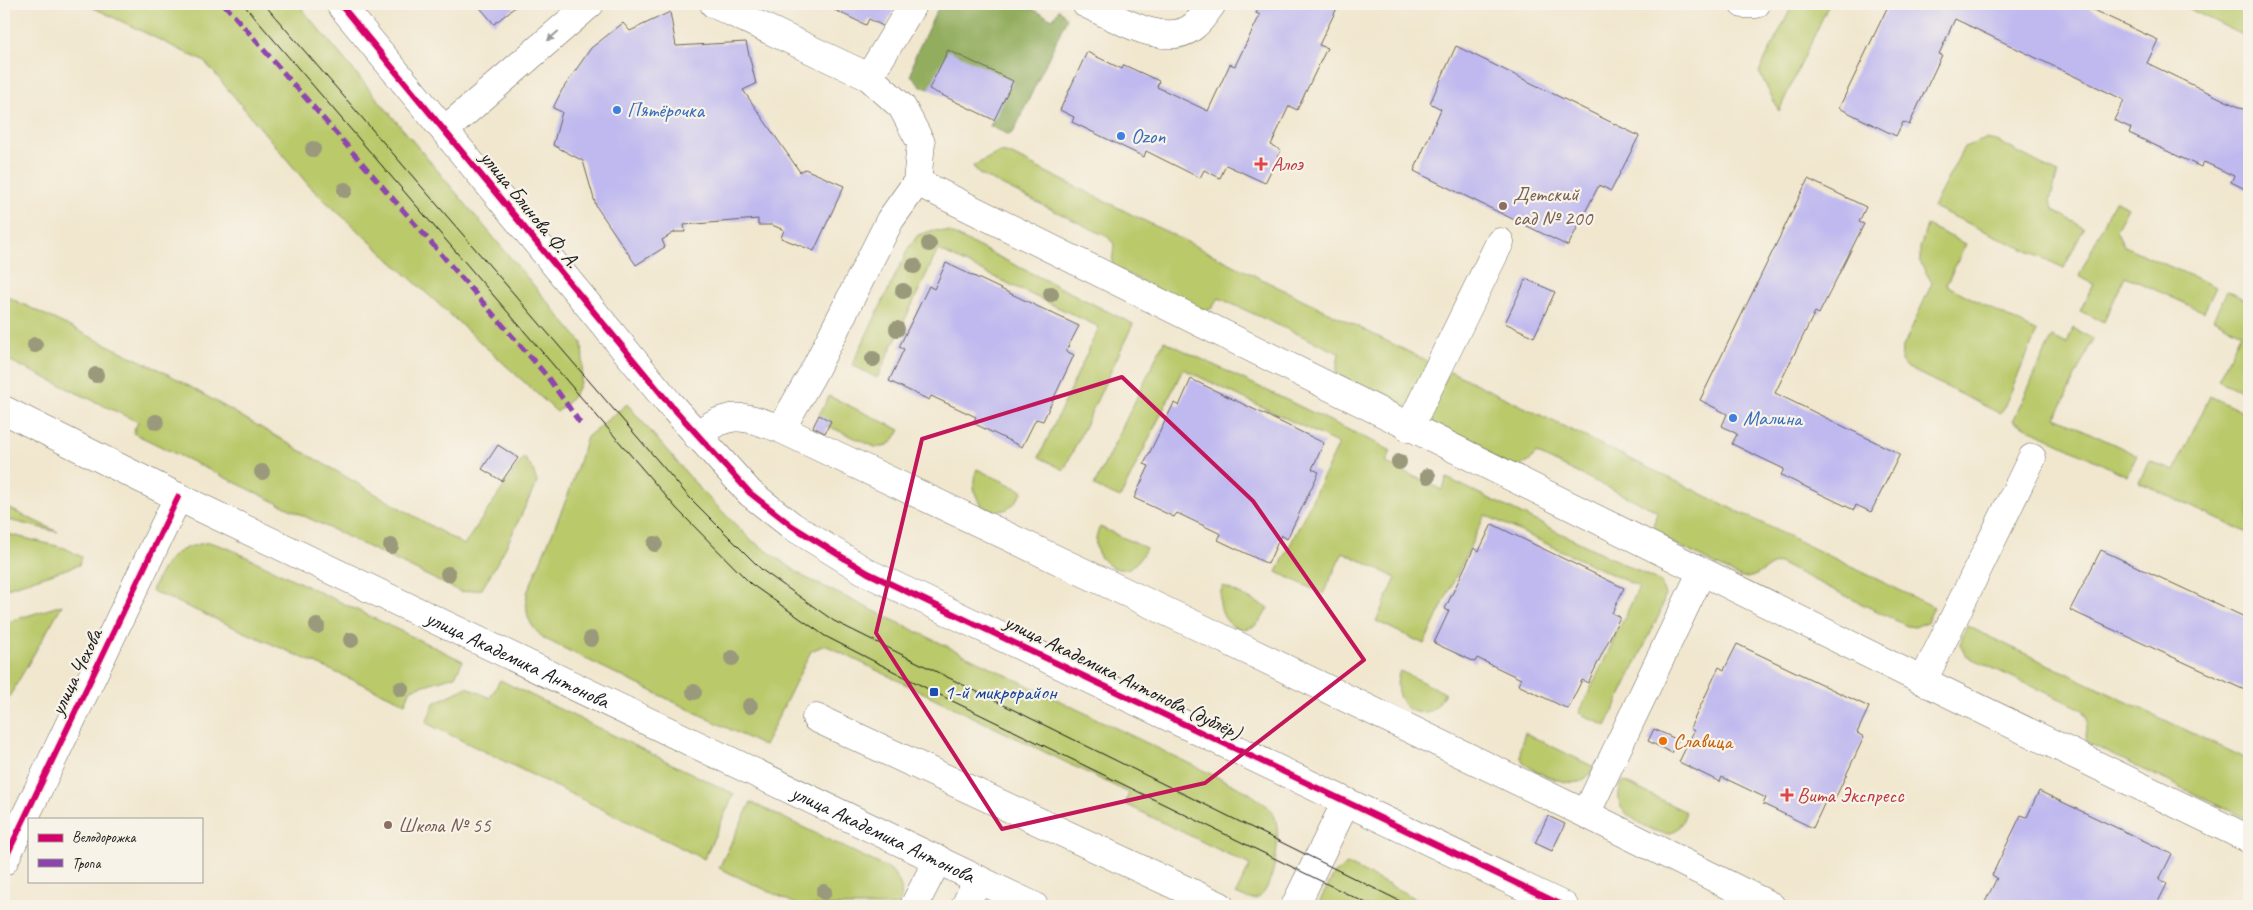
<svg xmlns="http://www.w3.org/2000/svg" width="2253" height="910" font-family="Caveat,sans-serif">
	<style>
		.green { fill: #bac96b; stroke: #6b7244 }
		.forest { fill: #93ad5f; stroke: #58643e }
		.building { fill: #c0b9ef }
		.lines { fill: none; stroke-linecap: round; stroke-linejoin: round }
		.minor-casing { stroke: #67635b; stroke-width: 29 }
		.major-casing { stroke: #67635b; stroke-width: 29 }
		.minor { stroke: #fff; stroke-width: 28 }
		.major { stroke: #fff; stroke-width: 28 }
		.tram { stroke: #1c1c1c; stroke-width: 1 }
		.quiet { stroke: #8e44ad; stroke-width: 5; stroke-dasharray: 10 5; stroke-linecap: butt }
		.cycleway-casing { stroke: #f7f3e8; stroke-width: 9 }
		.cycleway { stroke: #d6006c; stroke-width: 6 }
		.tree { fill: #9a997c }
		.oneway { fill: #999 }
		.marked { fill: none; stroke: #c2185b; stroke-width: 4; stroke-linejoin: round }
		.shop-dot { fill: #3f7fe0; stroke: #f7f3e8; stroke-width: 2 }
		.health-dot { fill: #e0444e; stroke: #f7f3e8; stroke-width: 2 }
		.education-dot { fill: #8d6e63; stroke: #f7f3e8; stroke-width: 2 }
		.transit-dot { fill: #1a4fb4; stroke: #f7f3e8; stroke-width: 2 }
		.food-dot { fill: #e8710a; stroke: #f7f3e8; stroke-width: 2 }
		.labels { text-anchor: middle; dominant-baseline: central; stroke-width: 4.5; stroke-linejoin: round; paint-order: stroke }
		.shop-label { font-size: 21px; fill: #366cbe; stroke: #f7f3e8; text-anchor: start }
		.health-label { font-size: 21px; fill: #be3a42; stroke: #f7f3e8; text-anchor: start }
		.education-label { font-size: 21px; fill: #785e54; stroke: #f7f3e8; text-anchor: start }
		.street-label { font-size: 21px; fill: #1c1c1c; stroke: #f7f3e8 }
		.transit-label { font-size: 21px; fill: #164399; stroke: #f7f3e8; text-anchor: start }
		.food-label { font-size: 21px; fill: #c56008; stroke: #f7f3e8; text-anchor: start }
	</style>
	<rect width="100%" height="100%" fill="#f7f3e8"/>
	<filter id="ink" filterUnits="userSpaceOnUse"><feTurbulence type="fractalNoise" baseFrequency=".02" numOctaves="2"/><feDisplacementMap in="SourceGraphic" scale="10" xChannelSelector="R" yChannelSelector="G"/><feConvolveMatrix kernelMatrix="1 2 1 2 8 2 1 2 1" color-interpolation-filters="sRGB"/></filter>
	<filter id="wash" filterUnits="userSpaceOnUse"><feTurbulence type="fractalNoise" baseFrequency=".0096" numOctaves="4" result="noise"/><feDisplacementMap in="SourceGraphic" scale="20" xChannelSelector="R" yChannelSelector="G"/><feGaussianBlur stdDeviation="1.12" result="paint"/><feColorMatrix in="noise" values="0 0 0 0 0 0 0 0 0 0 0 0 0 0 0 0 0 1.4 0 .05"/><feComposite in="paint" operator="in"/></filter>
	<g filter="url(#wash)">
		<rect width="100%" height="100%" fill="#f1e7cf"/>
		<path class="green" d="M86,4h212l284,339c2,31 2,48 -25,69l-247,-225 -105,-125z
			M1793,4h36l-50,107 -20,-39z
			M2179,4h70v34z
			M1986,139l11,2 61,32 -8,28 4,9 30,18 -20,40 -131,-61 31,-60z
			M1000,152l10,2 423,210 -19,38 -13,8 -65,-36 3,-21 -120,-55 -7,10 -9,5 -91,-47 2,-22 -6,-7 -129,-63 -6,-8z
			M2115,200l13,8 -12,22 8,16 92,41 -12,25 -79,-36 -21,46 -24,-11 13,-27 -14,-8z
			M1927,225l39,19 -20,41 91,47 -36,82 -95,-47 -5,-6 1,-12 30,-66 -12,-21v-14z
			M934,230l15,2 184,92 -69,146 -25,-13 60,-130 -161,-77 -61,128 -25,-13 57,-118 9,-12z
			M2227,291l22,10v94l-31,-15 23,-47 -28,-14z
			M4,295l166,80 294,170 60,-88 9,13 4,12 -31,65 -24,42 -21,3 -328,-159 5,-11 -134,-64z
			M2073,328l20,11 -37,78 81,38 -10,21 -114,-55 39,-84 15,7z
			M1164,341l214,103 13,7 -5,12 56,27 5,-12 214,104 4,13 -5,18 -54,113 -27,-13 60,-126 -154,-72 -61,129 -48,-23 20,-43 -53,-26 -20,42 -46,-22 62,-128 -156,-75 -63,129 -26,-12z
			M1450,371l484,236 -7,15 -12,5 -8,-1 -128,-63c-14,3 -21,16 -37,15l-86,-44 -2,-9 3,-14 -121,-58 -7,9 -15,6 -80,-40 -3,-19z
			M829,396l71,34 -8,12 -8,5h-9l-47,-21 -9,-11z
			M2210,396l39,19v119l-110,-52 10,-21 25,10z
			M627,404l75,87 48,48 54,38 444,215c7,6 19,12 24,19 12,15 3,78 -14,87 -7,3 -16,-1 -22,-4l14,-29 -125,-61 4,-11 -304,-148 -14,6 -47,95 -219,-107c-17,-14 -20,-24 -18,-46l41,-98 19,-58z
			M977,469l46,22c-5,7 -9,15 -16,18 -25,10 -40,-18 -30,-40z
			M4,506l54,26 -54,-13z
			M1100,527l46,21c-3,6 -7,13 -12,17 -14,12 -36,-3 -38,-19 -1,-8 1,-13 4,-19z
			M4,533l61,15 17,9 -3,8 -75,24z
			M209,542l19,6 235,113 -8,15 -44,13 -6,14 -253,-112c14,-34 22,-42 57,-49z
			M1223,586l45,22c-4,7 -8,16 -16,19 -24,9 -39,-20 -29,-41z
			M62,605l-58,101v-83z
			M1967,626l282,134v60l-163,-78c-4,-15 8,-18 -4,-33l-116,-53c-8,-12 -5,-18 1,-30z
			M1400,671l45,22c-4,6 -8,15 -15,18 -26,9 -39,-21 -30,-40z
			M500,680l234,114 -30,65 -278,-136 8,-20 33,-16 23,11z
			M1525,733l71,35c-5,5 -11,12 -18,14 -12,4 -50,-11 -56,-22 -4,-9 0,-18 3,-27z
			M1623,781l63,31c-3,8 -6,17 -15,21 -11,4 -45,-16 -50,-26 -4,-10 -2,-17 2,-26z
			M751,802l140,68c10,12 14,22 7,36h-98l-81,-38z
			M1347,864l84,42h-114l18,-33z"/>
		<path class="forest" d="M940,4h81l32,15 6,-10 8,9 -53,113 -5,4 -19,-9 22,-45 -83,8 -9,-3 -9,-11 4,-19z"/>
		<g id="blocks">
			<path class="building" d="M477,4h42l-25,20z
				M822,4h75l-12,23 -16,-8 -3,6z
				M1261,4h78l-20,41 8,3 -30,62 -8,-4 -18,39 10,5 -16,33 -39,-18 -6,13 -16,-8 -4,8 -54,-27 -2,6 -72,-35 2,-5 -14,-7 27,-58 35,17 2,-4 35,16 -2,6 51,24 22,-47 5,2 25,-51 -4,-2z
				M1889,4h191l78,36 -11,23 102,49v79l-18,-9 3,-6 -30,-14 -3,5 -72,-34 2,-5 -17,-8 10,-20 -169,-81 -16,35 3,1 -33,70 -6,-3 -7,14 -57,-28z
				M670,12l6,34 70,-4 10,42 -13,6 57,82 5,-3 39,17 -30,65 -33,-13 3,-8 -12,-5h-14v-6l-74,6 1,7h-10l-13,8 3,7 -29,18 -40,-59 -13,-45 -30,-16 9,-33 -9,-4 9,-18 29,-42 32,-25 7,8z
				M1456,46l183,90 -28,55 -12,-6 -31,61 -154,-75 27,-62 -11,-6z
				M948,50l65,31 -19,39 -65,-31z
				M1808,179l58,28 -7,15 5,2 -45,90 -4,-2 -40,81 125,61 -29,58 -15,-7 -2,5 -73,-35 3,-6 -52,-25 5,-10 -15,-8 5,-12 -27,-14z
				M946,263l133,63 -13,25 8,4 -31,66 -7,-2 -14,28 -49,-24 3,-6 -45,-21 -2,4 -40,-19 15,-32 -5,-2 30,-61 5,3z
				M1526,279l29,13 -21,45 -29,-14z
				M1191,379l133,64 -12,26 7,3 -32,67 -6,-4 -13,29 -50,-24 3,-6 -44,-21 -3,4 -40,-19 15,-32 -5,-2 30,-61 5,3z
				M819,415l12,6 -6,12 -12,-6z
				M498,445l20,13 -16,23 -20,-12z
				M1492,524l132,64 -12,25 8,4 -32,66 -6,-3 -14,29 -50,-24 3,-6 -44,-21 -2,4 -41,-19 15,-32 -4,-2 29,-61 5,3z
				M2101,550l148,69v73l-179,-82z
				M1737,644l132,63 -12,26 7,4 -31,66 -7,-3 -13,28 -50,-24 3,-6 -44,-21 -2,5 -41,-20 15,-31 -4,-3 29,-61 5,3z
				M1654,729l24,11 -6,13 -24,-12z
				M2039,791l133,63 -13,26 8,4 -11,22h-173l14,-28 -5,-3 29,-60 6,2z
				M1548,816l17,8 -13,27 -17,-8z"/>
		</g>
	</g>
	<g filter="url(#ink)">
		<use href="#blocks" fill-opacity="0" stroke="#67635b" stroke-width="1"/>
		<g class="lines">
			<g class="minor-casing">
				<path id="minor" d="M340,4l328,398 82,91 42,33 76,47 696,333
					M714,4l155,73 33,30 19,36 -4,39
					M1086,4c28,12 81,47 109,21 7,-6 12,-14 17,-21
					M1743,4h13
					M869,77l44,-73
					M445,130l145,-126
					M1409,428l91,-186
					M781,429l33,-58 76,-151 27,-38 1006,499 326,158
					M696,435c36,-25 46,-20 85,-6l416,197 389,188 116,-243
					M1923,681l109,-223
					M816,718l404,188
					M1586,814l185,92
					M4,861l174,-364
					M914,906l24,-47
					M965,906l13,-27
					M1295,906l51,-104"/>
			</g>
			<g class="major-casing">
				<g id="major">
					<path id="s1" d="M4,410l174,87 856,409"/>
				</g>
			</g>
			<use href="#minor" class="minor"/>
			<use href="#major" class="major"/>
			<path class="tram" d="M243,4l434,505 74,75 74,52 109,56 438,214
				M264,4l426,494 72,72 72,51 576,285"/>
			<path class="quiet" d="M224,4l322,371 37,52"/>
			<g class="cycleway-casing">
				<path id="cycleway" d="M340,4l328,398 82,91 42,33 76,47 696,333
					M4,861l174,-364"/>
			</g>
			<use href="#cycleway" class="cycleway"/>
		</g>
		<g class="tree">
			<circle cx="313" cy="149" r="8"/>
			<circle cx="345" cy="190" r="8"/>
			<circle cx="929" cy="244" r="8"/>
			<circle cx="914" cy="266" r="8"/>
			<circle cx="903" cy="291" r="8"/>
			<circle cx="1051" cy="294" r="8"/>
			<circle cx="897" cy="329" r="8"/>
			<circle cx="35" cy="345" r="8"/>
			<circle cx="873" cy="359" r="8"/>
			<circle cx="96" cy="375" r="8"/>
			<circle cx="156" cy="422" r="8"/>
			<circle cx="1399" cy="462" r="8"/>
			<circle cx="262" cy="472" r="8"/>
			<circle cx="1428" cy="476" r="8"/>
			<circle cx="655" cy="544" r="8"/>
			<circle cx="391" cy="546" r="8"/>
			<circle cx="448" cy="574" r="8"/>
			<circle cx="317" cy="626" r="8"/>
			<circle cx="591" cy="639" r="8"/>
			<circle cx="351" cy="640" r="8"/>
			<circle cx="732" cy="658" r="8"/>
			<circle cx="401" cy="689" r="8"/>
			<circle cx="694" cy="692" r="8"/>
			<circle cx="750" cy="706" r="8"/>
			<circle cx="824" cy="892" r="8"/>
		</g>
		<defs><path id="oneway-solid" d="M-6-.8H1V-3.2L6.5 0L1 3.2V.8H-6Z" transform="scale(1.25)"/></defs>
		<use class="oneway" href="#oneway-solid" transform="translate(553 36) rotate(139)"/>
	</g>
	<path class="marked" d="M1122,377l131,124 111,159 -159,123 -203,46 -126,-196 46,-194z"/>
	<g class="shop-dot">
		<circle cx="617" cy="110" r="5"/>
		<circle cx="1121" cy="136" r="5"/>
		<circle cx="1733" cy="418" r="5"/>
	</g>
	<g class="health-dot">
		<path d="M1258.5 156.5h5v5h5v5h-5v5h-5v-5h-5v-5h5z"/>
		<path d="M1784.5 787.5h5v5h5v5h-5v5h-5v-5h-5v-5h5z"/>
	</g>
	<g class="education-dot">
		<circle cx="1503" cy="206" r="5"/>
		<circle cx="388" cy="825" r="5"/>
	</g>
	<rect class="transit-dot" x="929" y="687" width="10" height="10" rx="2.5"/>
	<circle class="food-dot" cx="1663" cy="741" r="5"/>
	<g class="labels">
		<g class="shop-label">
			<text x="627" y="110">Пятёрочка</text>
			<text x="1131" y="136">Ozon</text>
			<text x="1743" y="418">Малина</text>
		</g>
		<g class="health-label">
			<text x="1271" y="164">Алоэ</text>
			<text x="1797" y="795">Вита Экспресс</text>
		</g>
		<g class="education-label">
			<text x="1513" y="194">Детский<tspan x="1513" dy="24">сад № 200</tspan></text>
			<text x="398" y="825">Школа № 55</text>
		</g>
		<g class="street-label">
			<text transform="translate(530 209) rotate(51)">улица Блинова Ф. А.</text>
			<text stroke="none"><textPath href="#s1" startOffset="571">улица Академика Антонова</textPath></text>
			<text transform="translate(76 672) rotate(-64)">улица Чехова</text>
			<text transform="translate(1123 677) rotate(26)">улица Академика Антонова (дублёр)</text>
			<text stroke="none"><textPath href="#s1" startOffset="976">улица Академика Антонова</textPath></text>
		</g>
		<g class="transit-label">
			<text x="944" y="692">1-й микрорайон</text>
		</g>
		<g class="food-label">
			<text x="1673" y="741">Славица</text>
		</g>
	</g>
	<rect width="2253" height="910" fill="none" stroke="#f7f3e8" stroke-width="20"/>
	<rect x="28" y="818" width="175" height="65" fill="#f7f3e8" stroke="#9f9d96"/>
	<rect x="38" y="834" width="25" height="8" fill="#d6006c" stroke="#9f9d96"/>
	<text x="72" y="842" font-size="15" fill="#1c1c1c">Велодорожка</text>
	<rect x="38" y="859" width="25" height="8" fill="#8e44ad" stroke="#9f9d96"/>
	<text x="72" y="868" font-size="15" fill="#1c1c1c">Тропа</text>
</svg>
